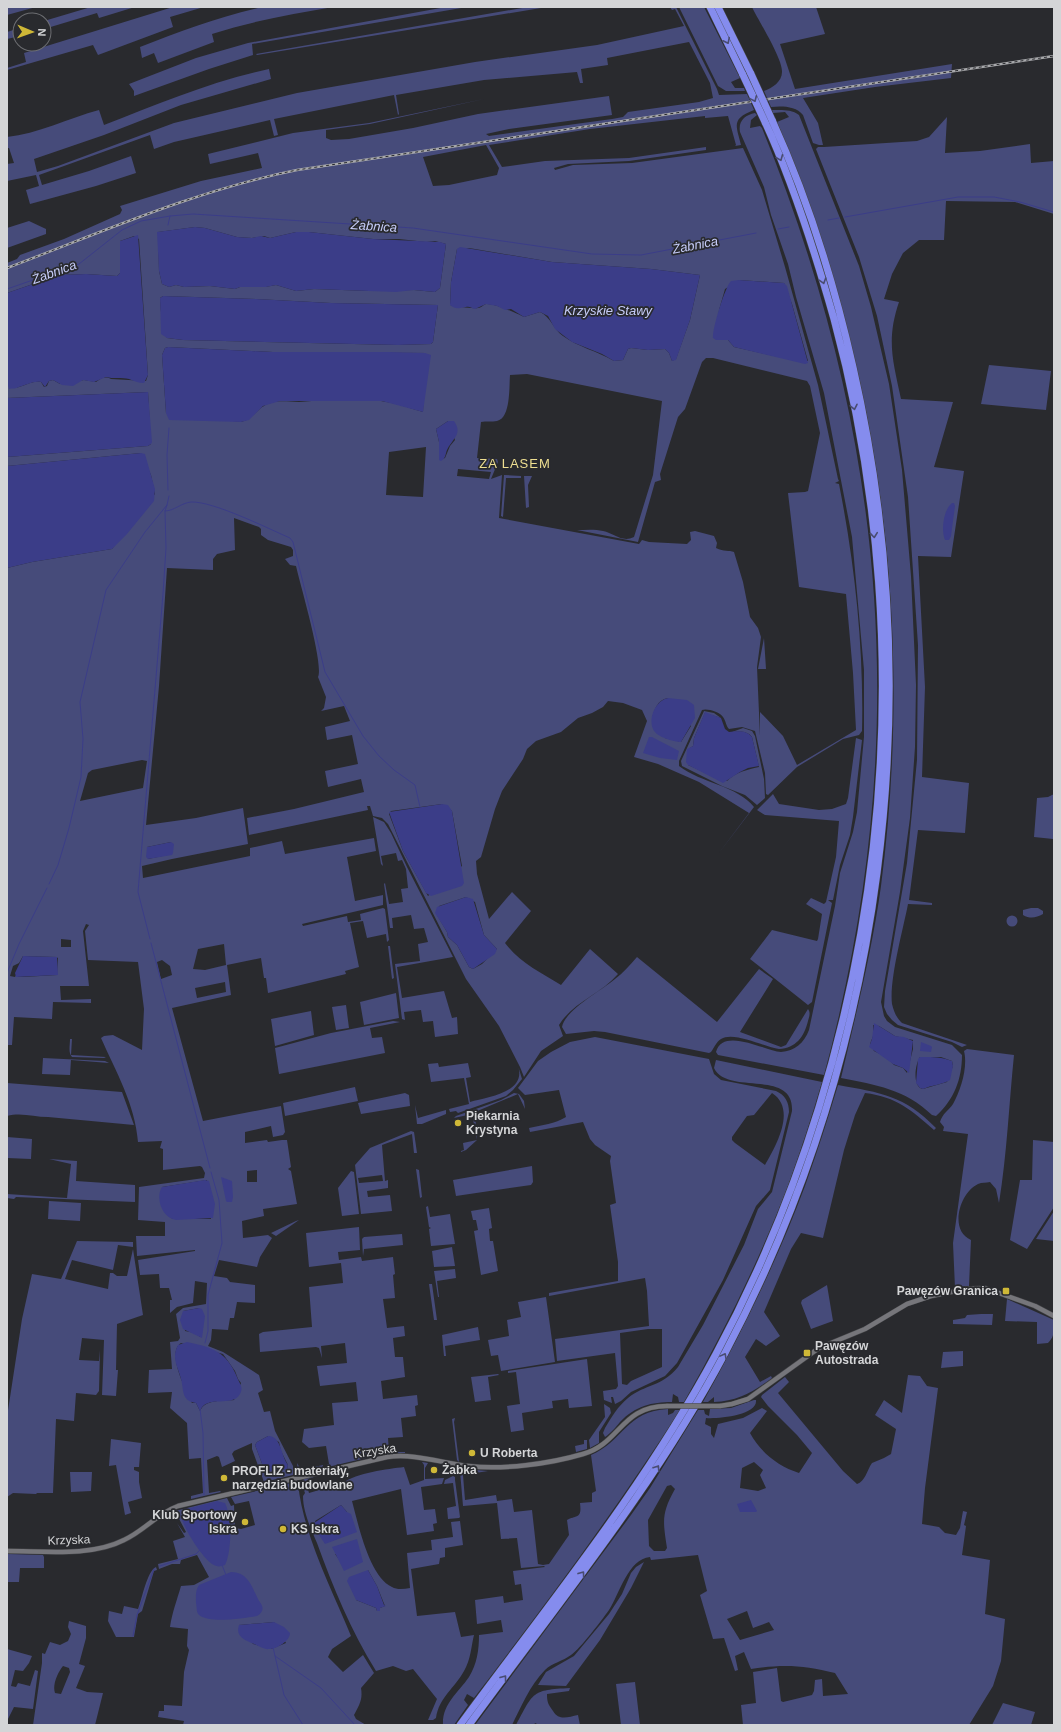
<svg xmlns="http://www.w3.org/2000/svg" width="1061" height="1732" font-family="Arial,sans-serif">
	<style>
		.green { fill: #464b7a; fill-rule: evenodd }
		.water { fill: #3b3d88 }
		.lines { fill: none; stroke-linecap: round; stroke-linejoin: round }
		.stream { stroke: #3b3d88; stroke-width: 1 }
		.tertiary-casing { stroke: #444548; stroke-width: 5.5 }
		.motorway-casing { stroke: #444548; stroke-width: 8 }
		.tertiary { stroke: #76767b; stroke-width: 4.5 }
		.motorway { stroke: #858cee; stroke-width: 7 }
		.rail-casing { stroke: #a7a8ab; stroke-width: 2.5 }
		.rail { stroke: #292a2e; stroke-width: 1; stroke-dasharray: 3; stroke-linecap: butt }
		.tertiary-bridge-casing { stroke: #444548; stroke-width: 5.5; stroke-linecap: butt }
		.motorway-bridge-casing { stroke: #444548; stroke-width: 8; stroke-linecap: butt }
		.tertiary-bridge { stroke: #76767b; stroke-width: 4.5 }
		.motorway-bridge { stroke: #858cee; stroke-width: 7 }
		.oneway { stroke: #494c71 }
		.poi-dot { fill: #cfb837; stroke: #292a2e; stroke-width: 1.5 }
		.labels { text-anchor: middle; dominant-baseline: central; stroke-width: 3.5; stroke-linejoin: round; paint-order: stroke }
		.poi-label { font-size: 12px; font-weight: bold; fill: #d4d5d7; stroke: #292a2e; text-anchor: start }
		.street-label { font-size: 12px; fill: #d4d5d7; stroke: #292a2e }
		.water-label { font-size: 13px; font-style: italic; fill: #c6ccf8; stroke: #292a2e }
		.neighbourhood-label { font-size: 13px; letter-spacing: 1px; fill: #efdf91; stroke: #292a2e }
	</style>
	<rect width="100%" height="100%" fill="#292a2e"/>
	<path class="green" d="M7,7h29l-29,8z
		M91,7h44l-36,11 -2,-5 -53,16v-8z
		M173,7h31l-34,10 3,10 -75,28 -5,-10 -86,25v-2l19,-6 -2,-9z
		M262,7h71c-40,7 -81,14 -121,27l2,8 -56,21 -4,-10 -12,5 -2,-11c40,-16 79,-30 122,-40z
		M446,7h21l-215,37 1,11 -44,14 -75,27v-5l-5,-7 67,-26 52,-15z
		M528,7h19l-290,48 -1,-1z
		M670,7h6l41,82 2,6 28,-1 7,16c-23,9 -18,15 -13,35l-6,1 1,-1 -8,-29 -23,2v-2l-115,13 -101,16 13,22 43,-6 84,-3 77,-11v3l-77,11 -61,3 -14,4 1,2 18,-5 59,-2 111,-15 19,42 23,77 33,118 20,94 1,2 -4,2 4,1c16,81 25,165 23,247l-3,4 -16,4 -46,28 -29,28 -2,-1 -1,-21 -10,-42 -13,-4 -13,2c-3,-3 -3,-8 -6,-12 -3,-5 -16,-9 -21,-7l-23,51v5c22,17 59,20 75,41l-35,46 30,-40 -50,-31 -41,-18 -24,-7 13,-36 -5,-11 -19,-7 -15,-2 -5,6 -11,6 -14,5 -17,14 -25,9 -9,8 -4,10 -21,32 -7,18 -14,48 -5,4 1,13 12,45 23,-27 19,19 -26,32c14,19 36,30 56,42l29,-36 28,25c-17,20 -45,28 -59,51l4,11 -22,15 -17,26 -4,-10 -21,-41 -33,-47 -78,-155 -6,-6 -9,-2 -3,-10h-3l1,4 -119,25 -2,-17 47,-9 70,-17 -3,-13 -33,8 -3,-16 33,-7 -6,-29 -25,5 -2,-13 25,-6 -6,-15 -23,5 3,-3 2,-11 -8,-20c6,-12 -18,-93 -22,-111l-6,-1 -5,-6 8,-3v-6l-2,-3 -23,-7 -7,-5v-6l-2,-2 -25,-9 1,32 -18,4 -4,5v11l-46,-2 -8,118 -13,139 50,-7 47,-10 5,36 -76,15 -30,7 1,12 107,-22v-8l32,-7 3,13 89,-16 2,13 -29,6 8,44 28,-6v10l-81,19 1,2 44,-10 1,6 13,-2 -1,-6 23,-6 2,1 4,31 -2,2 -1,-8 -19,4 -4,-17 -13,2 9,44 -14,4 1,3 -78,19 -2,-15h-2l-3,-20 -34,7 4,30 -59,13 31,113 78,-15 4,26 -2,3 -10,2 -2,-11 -26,6v11l22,-3 1,2 14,-2h5l4,27 -3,2 3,2 6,33 -34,5 1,7 -22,5 1,17 25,-3 4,3 -12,19 -3,10 -38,-7 -5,16 13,2 3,4 25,3v18l-18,-1 -3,16h-4l-2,12 -16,-1 -1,11 -3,6 15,6 36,23 4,15 -5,3 6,19 6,-1 5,20 18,35 1,7 -1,2 -29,7 -12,-33v-6l-18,8 -2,3 3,7 -13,6 -3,-10 -2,-1 -10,4 2,33 11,-2 1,1 -30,7v-3l12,-3 -2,-35 -12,1 -2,-36 -17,-15 2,-16 -24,1 1,-23 23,-1 -2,-27 8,-1 2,-3 -4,-24 7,-6 23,-4 1,-21 -12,-2 -2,22 -16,4 -7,6v-13h2l-3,-12h-9l-1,-14 -19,1 -2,-15 57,-9v-1l-58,6 -1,-20h29v-14l-27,-2 1,-33 65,-9 1,-5 -3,-6 -2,-1 -37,4v-21l-3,-1 2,-7 -24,1c-3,-38 -22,-70 -37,-104l3,-2 9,-1 29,15 2,-41 -6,-47 -50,-2 -3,-29 4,-6 -3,-1 -3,7 6,55h-29l1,14 30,-1v4l-38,-1 -1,17 -38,-2 -2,28h-5v-477l25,-6 80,-13 43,-55 -4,-19 -10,-22 -134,13v-9l141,-11 3,-2 -3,-52 -141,6v-16l4,6c11,1 18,-8 30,-6l3,5 3,-1 2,-5 4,-1 7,4 24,-4 12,2c5,-4 9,-6 15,-3l35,2 2,-6 -9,-136 -5,-3 -14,5v32l-3,3 -31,-2 -27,1 -52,18v-30l10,-4 3,-4 44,-16 56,-25 2,-4 -2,-4 81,-25 61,-13 -4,-15 -48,11 -2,-10 85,-21 76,-10 115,-24 -114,25 -44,6v8l5,2 18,-1 64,-11 65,-14 131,-18 3,19 -103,14 -23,5 3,2 123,-17 11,-2 5,-5 71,-10 14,-4 -3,-15 -21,-41 -82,16 1,7 -27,4 2,14h-3l-3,-11 -93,8 -88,15 3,19 -1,1 -4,-20 -120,24 4,16 -4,1 -4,-16 -96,22 -20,7 -4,-14 -111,40 3,10 47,-14 42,-15 5,17 -40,13 -66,18 -4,-14 13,-4 -3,-11 -29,6v-17l7,-1 -5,-15h-2v-11c30,-3 62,-19 92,-27l5,15c54,-21 108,-44 165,-56l2,10 -90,26 -77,30 -70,24 3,13 21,-6 116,-43 123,-30 178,-31 122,-17 87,-19 -9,-17 -3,1zM486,145l13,23 -2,7 -48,10 -16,1 -10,-29zM195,227l10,1 32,9 15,1 12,-2 6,2 26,-6h13l64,7h26l27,3 9,-1 11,3 -6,44 -5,4 -21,-2 -44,1 -56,-2 -18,2 -20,-6 -11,2h-25l-5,2 -25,-3 -26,1 -8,-2 -7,2 -7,-3 -3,-13 -1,-39zM469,248l83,14 99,7 49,6 -10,45 -14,39 -4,2 -3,-8 -4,-4 -17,1 -17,-2 -3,1 -5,11 -9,1c-17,-10 -36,-14 -51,-25 -10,-7 -12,-19 -23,-24l-16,5c-8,-4 -30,-14 -38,-13 -3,1 -5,4 -8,4 -7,1 -21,-2 -28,-3l1,-23 6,-33zM739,280l45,3 8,21 16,57 -34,-5 -40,-9 -6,-7h-12l3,-30 6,-21zM163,296l93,3 75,4 107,2 -5,37 -2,2 -33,1 -215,-5 -16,-2c-4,-13 -7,-26 -7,-40zM168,347l105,5 152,1 -2,59c-13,-4 -28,-9 -42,-11 -27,-3 -55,-1 -82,1 -10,0 -19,-2 -28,1 -13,3 -17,16 -30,19l-75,-9 -4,-58 3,-7zM706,358h7l94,23 3,5 10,47 -12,58 -3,1 -17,1 11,94 47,7 7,79 3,57 -59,35 -14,-29 -23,-24v24l-3,-69 4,-30 -3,-9 -8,-11 -7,-35 -9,-30c-5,-2 -10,0 -18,-4l1,-5 -3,-7 -19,-5 -5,1 1,8 -4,4 -38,-2 -7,-2 -3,4 -140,-26 3,-43 -11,4 7,-17 -1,-3 -20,-1 4,-36c5,-1 11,0 16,-1 14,-3 12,-34 13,-46l17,-1 135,27 -9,74 -19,62c-12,6 -20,-4 -31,-6 -8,-2 -18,-1 -26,-1l61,12 17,-60 6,-2 -1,-6 18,-57 7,-8 17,-47zM448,421l7,19 -5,6 -5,12 -6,2v-18l-3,-13zM426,447l-3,50 -37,-2 3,-43zM458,469l33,3 -2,7 -32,-3zM668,698l23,28 -10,16 -16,-4 -13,-20c3,-9 5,-18 16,-20zM142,760l5,1 -4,27 -63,13 8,-28 4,-3zM442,804l10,7 10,55 -34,30 -25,-45 -14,-37 2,-3zM171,842l1,12 -24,5 -1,-12zM466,897l9,5 9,33 13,14 -15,15 -9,5 -4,-2 -12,-22 -9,-8 -1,-5 -10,-17 2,-9zM61,939l10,1v7h-10zM224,944l2,21 -21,5 -12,-1 5,-20zM23,956l33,1 2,1 -1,17 -34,2h-5l-2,-2 -1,2 -5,-1 3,-10 6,-3zM162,960l8,6 2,9 -11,4 -4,-17zM225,982l1,10 -29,6 -2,-10zM257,1170v12h-10v-11zM207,1180l4,39h-39l-10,-32zM199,1308l1,29 -5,-4 -10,-2 -2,-20zM181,1343l42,11 12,17 3,8 3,4 -7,17c-10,1 -29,-1 -34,11l-4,-8h-4c-6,-12 -26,-51 -11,-60zM268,1436l11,6 2,9 7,14 -1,4 -8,1 -15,-1 -9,-24 2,-3z
		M679,7h25l36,71 -9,4 4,6h9l1,3h-19l-8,-5z
		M752,7h64l9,27 -45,10 15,45 157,-25 -1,14 -76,9 -72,11 15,25 5,22h-4l-6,-2 -10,-28c-7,-9 -21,-9 -32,-8l-7,-16c8,-3 18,-9 18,-19 1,-13 -24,-52 -30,-65z
		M20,28v8l-13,3v-7z
		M772,110c10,0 19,-1 27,5l60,151 12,41 18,77 13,86 9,106 5,109 -1,62 -5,71 -10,74 -19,110 3,14 3,5 8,6 57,18 10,10c0,24 -8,45 -26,61l-4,-1c-27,-26 -56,-30 -91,-37 15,-64 31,-127 40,-192 34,-261 -1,-521 -104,-764l12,-5 -4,-5 -12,1zM873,1025l6,1 16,10 18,4v9l-6,24 -4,-5 -9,-3 -8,-8 -12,-6 -4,-7 3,-8zM920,1057h21l11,4 1,5 -6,16 -24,7c-11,-2 -8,-25 -3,-32z
		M755,113l2,2 -6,5 -1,8 10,-2 2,2c127,313 151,619 62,947l-106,-20 -2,-3c7,-25 47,-2 65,0 14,-1 23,-9 28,-22l26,-124 5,-33 13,-41 4,-20 7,-75v-67l-12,-133 -28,-144 -28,-96 -8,-33 -17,-49 -7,-28 -24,-55c-2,-11 5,-17 15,-19z
		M947,117l-2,36 35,-2 50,-7 1,19 23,-2v53l-39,-12 -69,-1 -2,39h-25l-16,13 -11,21 -8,25 15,3c-13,38 -6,59 2,97l52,3 -19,65 30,4 -13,86 -33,-1 7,131 -3,90 47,6 -4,50 -47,-3 -9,70 23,3v2l-24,-1c-5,26 -19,76 -16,100 2,8 4,13 10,19l65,22 -5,2 -10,-5 -54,-17 -6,-5 -5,-6 -3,-7 1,-16 22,-128 10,-103 1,-115 -10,-148 -16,-111 -15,-70 -18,-59 -43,-108 2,-2h6l93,-6 12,-4z
		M29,221l17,8v5l-39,14v-20z
		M989,365l62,6 -5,39 -65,-6z
		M504,475l17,1v2h-15l-3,39 -2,-1z
		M524,476h8l-4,9 1,22 -3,1z
		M764,638l2,31h-8z
		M704,711l10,2 7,5 -16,-5 -11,25 -1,8 -3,2 -2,17c14,6 24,12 39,16 9,-9 19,-11 32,-14l-7,-30c-4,-6 -13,-6 -20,-5l11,-4 9,3 3,5 9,43 1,19 -8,7 -12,-10 -23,-9 -40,-20 -1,-5z
		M856,738l6,2 -9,77 -3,18 -10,30 -7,35h-5l4,3 -20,99 -4,3 -58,-46 22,-29 45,11 1,-2 4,-25 -16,-10 5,-6 13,6 2,-2 10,-45 3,-36 -74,-6 -8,-5 16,-16 6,10 40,6 13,-1 14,-5 2,-6z
		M1054,794l-1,45 -19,-2 3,-39 11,-1z
		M373,817l11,5 7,11 16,34 46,90 -56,10 5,31 42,-7 8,27 5,-1 1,17 -23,3 -2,-16 -10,1 -2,-12 -17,2 1,8 -3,-1 -7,-55 25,-3 -2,-17 10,-2 -4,-14 -10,1 -3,-14 -19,3 1,10h-3l-6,-44 1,-1 4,21 14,-2 -2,-13 7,-1 -2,-19 -4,-9 -4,1 -2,-8 -15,3 2,10 -2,-2z
		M1031,908h7l5,3v3c-7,4 -13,5 -20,1v-5z
		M1006.5 921a5.5 5.5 0 1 1 11 0a5.5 5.5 0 1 1-11 0Z
		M388,946h2l4,32 -2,1z
		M637,957l80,65 42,-53 14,10 -33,53 41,15 5,-2 22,-36c3,4 1,8 0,12 -4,16 -12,27 -29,28 -15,-2 -45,-18 -58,-10 -5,3 -7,9 -10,13l-2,1 -104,-21 -11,-1 -28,3 -4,-7c3,-17 40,-37 53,-48 8,-6 15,-14 22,-22z
		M396,993l3,25 -35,7 -4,-23z
		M346,1005l3,23 -13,2 -4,-23z
		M311,1011l3,24 -39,11 -4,-27z
		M393,1021l7,1 -30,6 2,10 10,-1 3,16 -106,21 -4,-26 56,-15z
		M595,1037l114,22 5,15 7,6 55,11c9,4 13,11 13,21l-19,78 -14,16 -33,74 -46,83 -12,13 -34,16 -10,9 -6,3 -2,-7h-2l1,6 -8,-3 -1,-9 13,-2 2,-3 -3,-33 -58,8 -2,-22 94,-13 -2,-35 -2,-13 -96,18v-3l69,-12v-19l-8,-57 6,-2 -6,-42 1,-5 -16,-11 -5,-6 -7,-17 -53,10 -1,-4c13,-3 26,-4 37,-11l-7,-27 -34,5 -7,-7 20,-27 13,-9 19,-10zM772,1093c25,16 4,53 -7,72l-30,-22 -3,-3v-3l15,-21 7,-1zM648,1329h14v38l-31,14 -4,4 -5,-1 -2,-51z
		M70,1039h2l-1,16 35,2 -2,1 -32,-1c-4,-4 -2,-12 -2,-18z
		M967,1049l47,6c-5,49 -7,99 -15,148l-3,-14 -6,-7c-4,1 -8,0 -12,2 -19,9 -29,47 -7,56l-2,46 -14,2 -2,-45 15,-109 -25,-3 1,-4 -4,-5c2,-8 9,-12 13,-18 8,-14 15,-37 11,-53z
		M43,1058l62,3 4,2 -38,-3 -1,15 -28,-1z
		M716,1060l106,22c-10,34 -21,68 -33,101 -29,76 -65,149 -105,219h-5l-1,-5 -5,-3 -1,8c-20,0 -37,4 -52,20 -4,5 -10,12 -15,15l-2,-4 2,-5c6,-10 13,-22 23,-30 17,-14 34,-11 50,-31l25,-42 41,-80 14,-36 14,-17 20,-81c2,-43 -65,-15 -78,-43z
		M438,1063l1,4 29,-4 3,14 -5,1 4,24c17,-5 57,-9 48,-36l4,13 -9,11 -7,6 -48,17 -2,-2 -6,1 -1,-3 20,-5 -5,-26 -33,4 -3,-18z
		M7,1083l115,9 12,33 -86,-8c-14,0 -27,-5 -41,-1z
		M838,1085c43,8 66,10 98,43l-2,2c-23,-20 -37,-33 -69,-37l-10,22 -11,35 -21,88 -22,-5 -10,16 -27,63 16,24 -14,10 -10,-7 -11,18 15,25 11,-6 1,2c-19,14 -34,23 -58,24v-5l-6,5h-5c39,-70 74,-141 102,-216 12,-34 23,-67 33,-101z
		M355,1087l3,14 -73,15 -2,-13z
		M405,1093l4,2 1,11 -49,8 -3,-11z
		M514,1093l5,1 5,7 1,8 -7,-15 -43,18 2,28 -11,10 -5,2v-1l3,-1 -1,-7 14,-3 -5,-26 -18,4 2,-2 45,-16z
		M415,1105l3,13 28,-8v4l-24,10h-5z
		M411,1131l3,1 3,21h-3l-2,-19 -30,11 3,36 3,-1v8l-21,3 1,6 22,-2 2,16 -31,3 -6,-49 15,-17zM382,1175l1,6 -24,2 -1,-5z
		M7,1137l25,2 -1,20 -24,-1z
		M1033,1140l21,2v65l-27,42 -17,-9 10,-60h12z
		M49,1159l28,2 -1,20 59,4v17l-119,-5 -2,2 -7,-1v-4l60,4 4,-34z
		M532,1166l1,16 -2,3 -75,11 -3,-16z
		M416,1169l3,1 3,27 -2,1z
		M351,1171l3,1 5,42 -17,2 -4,-28z
		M49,1201l32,2 -1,18 -32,-2z
		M428,1206l2,11 20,-3 5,30 -24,2 -2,-17 2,-1 -2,-1 -3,-20z
		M489,1208l3,20 -3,1 1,12h3l5,30 -17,4 -7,-44 4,-1 -2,-10h-3l-2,-9z
		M1054,1211v30l-18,-2z
		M299,1220l-23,16 -5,-3 25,-12z
		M359,1227l1,23 -22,2 1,8 22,-3 1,4 31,-4 2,17 -2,1 2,23 -12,1 4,29 17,-2 1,10 -12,2 2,19h8l2,20 -24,4 2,18 34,-4 1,10 -3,1 1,10 -15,2 2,19 -15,1 1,14h16v1h-12l-22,3 -1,1 -42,10 -1,-3h2l-3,-18 -17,2 -7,-6 2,-13 30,-4 -2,-22 26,-2 -2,-19 -36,4 -3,-20 30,-3 -2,-20 -24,3 1,12 -3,-10 -3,-1 -56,5 -1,-18 4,-2 49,-5 -3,-40 34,-4 -2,-20 -32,4 -3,-34z
		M402,1234l1,11 -39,4 -1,7 -1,-17 2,-2z
		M77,1241l56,1v5l-15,-2 -5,25 -41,-10 -7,19 43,10 2,-16h3l4,3h10l6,-27 10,66 -26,9 -1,46h2l-2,26 -14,-1 2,-55 -22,-2 -3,22 20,1 1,-11 -1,41 -3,4 -20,-2 -2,28 -18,-2 -3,74h-16l-1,1 -23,-1 -6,4v3v-83l15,-98 10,-45 29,5z
		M452,1247l3,19 -21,1 -2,-16z
		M455,1269l1,9 -19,3 2,16h-1l-4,-26z
		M429,1284h3l5,36h-3z
		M827,1285l6,36 -22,8 -10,-26 1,-3z
		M546,1297l9,65 -54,9 -3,-16 -7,1 -3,-16 21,-4 -2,-16 14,-3 -3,-15z
		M1007,1299l47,21c0,10 1,16 -6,23l-11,1v-22l-32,-1z
		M981,1314h12l-1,11 -39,-1v-4l12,-2 2,-3z
		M478,1327l2,13 -35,6 1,10h-2l-2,-21z
		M963,1351v15l-22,2 2,-16z
		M587,1359l5,47 -23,2 -1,-9 -16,2 1,7 -31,5 2,17 -13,2 -4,-26 13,-2 -4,-32 -8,1v-2z
		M498,1374l1,1 -11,2 3,23 -16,2 -4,-25z
		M908,1375l12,1 7,10 11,2 -13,100 -3,36 17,3 6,6 11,2 4,-7 3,-17 4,1 -3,13 2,1 -4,29 28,5 -5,54 20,5 -4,42 -8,25 -24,39h-226l-2,-20 15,-2 -3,-31 24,-4 4,33 2,1 29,-7 2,-4 1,-11 7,-1 1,17 25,-2 -13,-21c-31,-8 -53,-9 -84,-4l-7,-17 -9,4 3,14 -3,1 -11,-33 -11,1 -13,-44 7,-4 -9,-36 -47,5 -1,-3c-22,2 -30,36 -41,53 -8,11 -28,38 -38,45 -8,6 -19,8 -26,15 -15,15 -24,37 -33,55h-37l156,-210 19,-27 48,-78h6l1,4 4,2 1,-7 21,-1 23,-8h2c2,16 -40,19 -50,18l-1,6 6,3v7l3,4 4,-14 25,-6 19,-10 5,3 -17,22c11,20 28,33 49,40l13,-20 -15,-18 -29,-29 -7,-9 1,-2 23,-18 4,5 -11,11 65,78 14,13c8,-2 10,-14 15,-21l12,-5 7,-4 5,-25 -21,-14 9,-15 18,13zM754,1462l9,8 -3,5 6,13 -8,3 -18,-3 2,-20zM671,1485l4,4c-14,25 -12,32 -8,59l-2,3h-11l-5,-5 -1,-26 19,-34zM747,1611l6,17 16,-6 5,8 -34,10 -13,-21z
		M604,1404l6,4 1,5 -12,19v11l-9,5 -1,-8 16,-23z
		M668,1409v6l5,-2 2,-3h5c-64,100 -134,194 -206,288l-7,-4 -3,6 4,5 -14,20h-11c-1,-21 15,-32 26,-48 8,-13 10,-27 10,-42l24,-3 -2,-12 -24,4 -2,-24 28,-4 1,7 19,-3 -2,-16 -6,1 -2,-14 32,-4 -1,-1 -23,2 -4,-30 -16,1 -4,-36 -34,3 -3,-35 2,-2 26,2 -25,4 2,25 31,-5 1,6 15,-2 2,13 18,-2 6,54 5,1 6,-1 20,-29 -2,-15c10,-5 15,-1 13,-17l12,-1v-9l4,-2 -5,-36c33,-14 35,-44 77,-46z
		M455,1418l-1,4 5,40 -2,-2 -5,-41z
		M111,1439l30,4 -2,24h-5v3l5,2v10l3,16 -14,4 3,11 -6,2 -9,-50 -7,1z
		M584,1440h3v9l-11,3 -1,-6 9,-2z
		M422,1462l6,1 -3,5v11l19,-1 -2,6 -21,3 3,23 11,-1 2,14 -4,1 1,7 -27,4 -6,-46 -49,12c6,22 17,76 40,86 5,3 12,2 18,1l-3,-35 25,-3 -1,-10 22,-3 -2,-15 9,-1 3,24 -18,3v9l-5,1 -1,6 -28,5 6,47 38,-4 6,25 13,-2c-3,12 -3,24 -10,36 -9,17 -25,26 -28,47l-3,2h-5l9,-21 -24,-30 -7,2 -13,-5 -17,5c-25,-40 -43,-84 -59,-128 -6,-14 -14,-31 -14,-47l2,-3 -4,-11 3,-3 12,-3 -9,4 -1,3 3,10 34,-10c13,-10 45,-14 61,-16l6,18 14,-5v-15zM341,1505l6,7 -10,27 -12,4 -10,-22zM335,1554l28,8h-22zM368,1570l9,16 8,20 -5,2 -3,3 -1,-3 -20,-8z
		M297,1463l4,7 22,-5v3l-22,5 -3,-1z
		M70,1472h22l-1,19 -20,1z
		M453,1476l2,1v3l5,37 -1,1 -11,1 -1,-11 9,-2 -3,-23 -9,1 1,-4z
		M295,1482l3,2c6,53 33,103 53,152l-19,13 -4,8 15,15 20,-17 11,18 -13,15c2,12 -2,17 -7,27l2,4 10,6h-183l1,-4 -26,-4 1,-6h5v-6l18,1 2,-34 5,-22 -2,-4 1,-17 -18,-2c2,-14 7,-27 11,-41l13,-1 15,-8 -12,-22 -16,5 -1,4h-8l-13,5 -1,-5 20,-5 -5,-18 12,-4 -8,-14 7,10 2,-1 -11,-21 52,-13 4,8 3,-1 1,23 6,1 14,-4 -6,-24 -14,3 -4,-7zM274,1622l12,21 -15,6 -18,-5 -14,-19z
		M8,1554l35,1 1,2v11h-24l-1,14h-12z
		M644,1562l-13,26 -31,52 -34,46 -28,-1 8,-13 28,-16 35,-42 13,-20 9,-21 5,-6z
		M156,1567l1,3 -3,1 -12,40 -4,3 -4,23h-18l-8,-16 1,-10 13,3 2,-8 14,3c4,-10 9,-38 18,-42z
		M69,1621l17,5v12l-7,26 6,2 -9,22 11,4 16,1 -8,32h-62l9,-62v-10l3,1 5,-12 10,3 8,-4 3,-7 -3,-7zM63,1666l6,2 1,4 -9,22 -6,-1c-3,-8 3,-21 8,-27z
		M7,1649l25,7 -3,7 -6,8 -8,-1 -4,16 5,1 2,-4 12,3 5,-16 3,1 -5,38 -19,-2 -7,14z
		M635,1682l5,43h-19l-5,-41z
		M570,1688l-1,3 -22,3c0,8 1,10 6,17 6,10 15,6 25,4l2,10h-41l-4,-2 -1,2h-18c18,-33 15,-35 54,-37z
		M1003,1703l32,9 -4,13h-39z"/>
	<path class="water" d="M195,227l10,1 32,9 15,1 9,-2 9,2 26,-6h13l64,7 67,3 6,2 -6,44 -5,4 -21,-2 -18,2 -82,-3 -18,2 -20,-6 -10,2h-26l-5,2 -25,-3 -26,1 -8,-2 -7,2 -7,-3 -3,-13 -2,-39z
		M138,235l10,140 -4,8c-6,0 -10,-2 -15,-4 -7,-2 -16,0 -23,-2l-12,5 -11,-2 -10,6 -11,-1 -9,-5 -4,1 -4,6 -4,-5c-9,-1 -14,3 -22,5 -3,2 -7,1 -10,2l-2,-7v-89l52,-18 27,-1 31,2 3,-3v-32z
		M460,247l92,15 99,7 49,6 -10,45 -14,40 -4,1 -3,-8 -4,-4 -17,1 -17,-2 -3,1 -5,11 -9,1 -12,-7 -30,-12 -17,-13 -7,-13 -8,-4 -16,5 -13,-8 -6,1 -8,-4 -11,-2 -11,5c-3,0 -5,-3 -9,-2 -7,1 -10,3 -16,-2l1,-23 6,-33z
		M739,280l45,3 3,3 21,77 -3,1 -71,-17 -6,-7h-12l-3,-2c-1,-9 12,-51 18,-57z
		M163,296l93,3 75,4 107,2 -5,37 -2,2 -33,1 -215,-5 -16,-2 -6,-4 -1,-36z
		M168,347l105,5h117l35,1 6,2 -8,57 -41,-11h-102l-17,5 -14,14 -8,2 -72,-2 -3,-7 -4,-58 3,-7z
		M148,392l4,50 -1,2 -3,2 -141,11v-59z
		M448,421h6c9,13 -1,17 -7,29 -2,5 -1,8 -6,11l-2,-1v-18l-3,-13z
		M141,453l4,1 10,35 -1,12 -27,33 -15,15 -80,13 -25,6v-102z
		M952,503h2l1,3 -4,30 -2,4h-4c-4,-9 -2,-30 7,-37z
		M668,698l19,2 7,5 1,13 -14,24c-7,0 -25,-5 -28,-13 -5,-11 3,-29 15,-31z
		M705,712l16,6 4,11 4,3c8,-1 18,-2 23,5l7,29 -11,2 -8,4 -17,11 -35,-18 -2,-3 1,-13 6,-3 1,-8z
		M649,737h3l27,14 -2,9 -17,-2 -17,-5z
		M442,804l6,1 4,6 12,72 -2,3 -31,10 -5,-3 -23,-42 -14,-39z
		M171,842l3,2 -1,9 -1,2 -24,4 -2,-2 1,-10z
		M466,897l7,2 11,36 13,14 -2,5 -22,15 -4,-2 -12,-22 -9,-8 -1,-5 -12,-19 2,-6z
		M23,956l34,1 1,18 -42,2 -1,-4z
		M874,1023l21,13 9,1 9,4 -4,32 -6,-5 -10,-4 -24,-17 3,-8z
		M921,1042l10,4 1,1 -1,5 -11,-1z
		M923,1057c10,0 19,0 29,4l1,5 -3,14c-9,5 -18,5 -27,9l-3,-1 -4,-5 2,-24 2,-2z
		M221,1177l11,4 1,16 -1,5h-5l-1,-1z
		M205,1180l4,1 6,23 -2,14 -37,2c-14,-2 -21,-22 -14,-33z
		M199,1308l3,1 3,7 -3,22 -19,-9 -3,-9 3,-9z
		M187,1342c25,5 40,10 50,35 2,6 7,10 3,17 -7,14 -34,0 -40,17l-4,-8c-15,-2 -12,-13 -15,-24 -3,-12 -10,-21 -3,-34z
		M268,1436c13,-1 13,20 20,29l-1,4 -14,2 -9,-2 -9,-24 2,-3z
		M751,1500l6,11 -1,1h-16l-3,-8z
		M217,1501l8,2c7,14 7,48 0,62 -5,2 -8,2 -13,-1 -11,-8 -28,-35 -31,-48l5,-7z
		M341,1505l6,7 4,2 6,18 -32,12 -8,-12 -3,-9z
		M357,1539l6,23 -19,9 -12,-24z
		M368,1570l9,16 7,19 2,1 -6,2v3h-3l-1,-3 -20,-8 -9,-19 2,-4z
		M231,1572c17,0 21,15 27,27 2,4 6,7 4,12 -1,2 -3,4 -5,5 -13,2 -47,8 -58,-1 -3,-3 -2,-8 -3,-12 0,-6 -1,-12 3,-18z
		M274,1622l10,5 6,6c0,8 -13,16 -21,16 -4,1 -10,-3 -15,-5 -9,-4 -19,-7 -15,-19z"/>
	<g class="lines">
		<path class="stream" d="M845,217l113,-20h36l26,5 34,10
			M828,220l11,-2
			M168,225l2,-9
			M778,229l11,-2
			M7,289l72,-25 43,-34 19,-9 29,-5 23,-2 220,14 179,26 49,1 115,-22
			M168,490l-1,-35 2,-27
			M165,511c9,0 16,-8 26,-9 22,-1 76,26 99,36l3,4 32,130 38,64 16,20 15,14 21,15 5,22
			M49,884l9,-19 11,-37 12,-51 2,-38 -3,-37 26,-112 39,-58 22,-27 2,-9
			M150,939l-12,-47 25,-298 3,-46 -1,-37 2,-6
			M151,943l59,225
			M7,973l12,-29 28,-56
			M205,1343l3,-12v-36l14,-52 -3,-43 -8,-28
			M200,1409l3,24 1,62
			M222,1565l4,10
			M160,1566l36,-12 5,-5
			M133,1636l4,-21 17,-46
			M273,1647l2,9 46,32 34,37
			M275,1656l9,39 19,30"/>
		<g class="tertiary-casing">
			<path id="tertiary" d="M720,1406l12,-2 16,-5 71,-51 46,-19 42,-25 24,-8 35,-7 19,-1 50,18 19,10
				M7,1551c37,0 84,6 117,-11 20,-9 34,-27 54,-34l209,-49c27,-4 55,6 81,9 35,4 81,-2 115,-12 37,-10 38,-48 84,-48"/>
		</g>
		<g class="motorway-casing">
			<path id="motorway" d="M710,7l33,68
				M718,7l33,67
				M460,1725c89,-121 185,-238 256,-371 169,-315 211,-691 118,-1035 -19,-67 -40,-134 -69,-197
				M469,1725c89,-122 185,-238 256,-372 159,-301 204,-653 128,-986 -19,-84 -45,-168 -81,-247"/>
		</g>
		<use href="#tertiary" class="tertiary"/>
		<use href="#motorway" class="motorway"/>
		<g class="rail-casing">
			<path id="rail" d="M7,268c95,-36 190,-78 290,-98l757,-114"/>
		</g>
		<use href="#rail" class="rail"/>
		<g class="tertiary-bridge-casing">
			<path id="tertiary-bridge" d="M667,1406h53"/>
		</g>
		<g class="motorway-bridge-casing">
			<path id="motorway-bridge" d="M751,74l21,46
				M743,75l22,47"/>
		</g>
		<use href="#tertiary-bridge" class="tertiary-bridge"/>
		<use href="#motorway-bridge" class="motorway-bridge"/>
	</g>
	<defs><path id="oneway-chevron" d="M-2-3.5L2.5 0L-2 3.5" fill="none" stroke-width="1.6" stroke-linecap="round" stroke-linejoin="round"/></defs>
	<g class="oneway">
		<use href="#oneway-chevron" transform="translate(727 41) rotate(64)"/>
		<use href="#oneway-chevron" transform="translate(754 99) rotate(66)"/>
		<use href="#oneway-chevron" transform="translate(780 158) rotate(68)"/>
		<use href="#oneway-chevron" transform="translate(823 281) rotate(73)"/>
		<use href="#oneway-chevron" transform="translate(854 407) rotate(78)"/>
		<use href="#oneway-chevron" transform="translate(874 535) rotate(84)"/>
		<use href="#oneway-chevron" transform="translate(724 1356) rotate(-62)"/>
		<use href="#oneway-chevron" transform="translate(657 1468) rotate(-57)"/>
		<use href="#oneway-chevron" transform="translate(582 1574) rotate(-54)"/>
		<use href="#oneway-chevron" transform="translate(504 1678) rotate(-53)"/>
	</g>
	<g class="poi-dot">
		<circle cx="458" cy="1123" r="4"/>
		<rect x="1002" y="1287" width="8" height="8" rx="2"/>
		<rect x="803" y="1349" width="8" height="8" rx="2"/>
		<circle cx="472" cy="1453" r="4"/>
		<circle cx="434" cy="1470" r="4"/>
		<circle cx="224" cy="1478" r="4"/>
		<circle cx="245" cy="1522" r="4"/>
		<circle cx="283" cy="1529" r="4"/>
	</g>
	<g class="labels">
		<g class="poi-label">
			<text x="466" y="1116">Piekarnia<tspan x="466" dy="14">Krystyna</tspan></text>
			<text x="998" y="1291" text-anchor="end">Pawęzów Granica</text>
			<text x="815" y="1346">Pawęzów<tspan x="815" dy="14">Autostrada</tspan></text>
			<text x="480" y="1453">U Roberta</text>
			<text x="442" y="1470">Żabka</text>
			<text x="232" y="1471">PROFLIZ - materiały,<tspan x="232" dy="14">narzędzia budowlane</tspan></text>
			<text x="237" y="1515" text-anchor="end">Klub Sportowy<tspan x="237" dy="14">Iskra</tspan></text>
			<text x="291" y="1529">KS Iskra</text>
		</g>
		<g class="street-label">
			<text transform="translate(375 1451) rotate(-9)">Krzyska</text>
			<text transform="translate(69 1540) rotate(-2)">Krzyska</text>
		</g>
		<g class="water-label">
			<text transform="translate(374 226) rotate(4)">Żabnica</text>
			<text transform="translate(695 245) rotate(-11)">Żabnica</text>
			<text transform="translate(54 272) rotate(-20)">Żabnica</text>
			<text x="608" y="310">Krzyskie Stawy</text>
		</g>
		<g class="neighbourhood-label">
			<text x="515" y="463">ZA LASEM</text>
		</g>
	</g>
	<rect width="1061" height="1732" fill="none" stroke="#d4d5d7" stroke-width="16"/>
	<g transform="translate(32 32) rotate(92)"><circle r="19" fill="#292a2e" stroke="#6d6e72"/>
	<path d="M0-3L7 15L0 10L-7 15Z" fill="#cfb837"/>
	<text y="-6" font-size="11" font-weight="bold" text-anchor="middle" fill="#d4d5d7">N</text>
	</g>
</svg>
